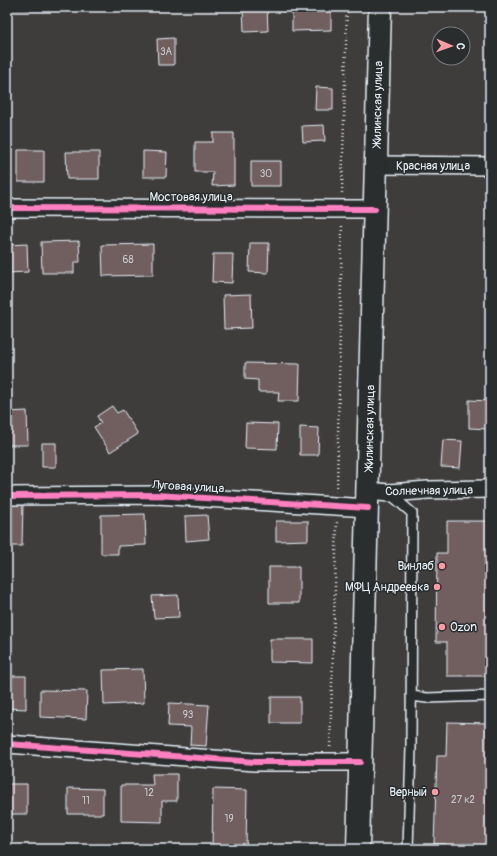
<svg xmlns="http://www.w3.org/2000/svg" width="497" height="856" font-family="Pangolin,sans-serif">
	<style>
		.building { fill: #715e5e; stroke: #e8f1f8 }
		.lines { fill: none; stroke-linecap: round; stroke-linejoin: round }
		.service-casing { stroke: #e8f1f8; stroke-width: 12 }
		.minor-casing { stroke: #e8f1f8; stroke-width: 20 }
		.secondary-casing { stroke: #e8f1f8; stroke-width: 25 }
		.path { stroke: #e8f1f8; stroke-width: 2.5; stroke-dasharray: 1 3; stroke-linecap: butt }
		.service { stroke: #2a2d2e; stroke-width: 9 }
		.minor { stroke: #2a2d2e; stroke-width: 17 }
		.secondary { stroke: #2a2d2e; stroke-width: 22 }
		.cycleway-casing { stroke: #2a2d2e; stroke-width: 8 }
		.cycleway { stroke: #ff80c0; stroke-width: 6 }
		.poi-dot { fill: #ff9aa2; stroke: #2a2d2e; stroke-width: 1.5 }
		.labels { text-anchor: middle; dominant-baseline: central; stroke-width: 3; stroke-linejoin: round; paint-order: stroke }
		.number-label { font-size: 10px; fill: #caccd2 }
		.street-label { font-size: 12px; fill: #e8f1f8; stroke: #2a2d2e }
		.poi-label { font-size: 12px; fill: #e8f1f8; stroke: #2a2d2e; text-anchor: end }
	</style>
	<rect width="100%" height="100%" fill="#3f3c3c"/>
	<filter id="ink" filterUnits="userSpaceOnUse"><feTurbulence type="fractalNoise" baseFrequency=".025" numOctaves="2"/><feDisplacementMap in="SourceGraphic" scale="8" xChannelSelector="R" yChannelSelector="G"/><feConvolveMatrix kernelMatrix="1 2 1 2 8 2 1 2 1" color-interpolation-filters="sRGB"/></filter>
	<g filter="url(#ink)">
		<path class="building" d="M7,7h45v3l-45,-1z
			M243,7h24l1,24 -24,1z
			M281,7h50v23l-39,1v-20h-11z
			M174,38v27h-16l-1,-26z
			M316,87l17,1v22h-18z
			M324,125l1,16 -22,1 -1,-16z
			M213,133h21v52l-22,1 1,-14h-18v-30h18z
			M18,150h26v32h-26z
			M143,151l24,1 -1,25h-23z
			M66,152h33v27h-32z
			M251,161h30v25h-30z
			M79,241l1,21h-6v11h-32l-1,-31z
			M250,243h19l-1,30 -19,-1z
			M27,244l1,28 -21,1v-28z
			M153,244v31l-50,1 -1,-31z
			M213,254h20l-1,29 -20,-1z
			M251,294l1,34 -28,1 -1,-34z
			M245,363l55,1 -1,37h-21l1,-9h-21v-12l-13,-1z
			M469,400l21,1v28l-21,-1z
			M112,406l5,7 6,-3 15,24 -28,18 -16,-25 7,-4 -4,-7z
			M27,411l1,34h-21v-33z
			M246,423l32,1 -1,25 -32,-1z
			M300,427l19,1 -1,27h-18z
			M443,440l19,1 -2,27 -19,-1z
			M42,443h14v24h-14z
			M8,504h15l-1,42h-15z
			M145,514l1,31 -28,1v8h-17v-39z
			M207,515l2,24 -23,2 -1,-25z
			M276,521h32v19l-32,1z
			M447,521h43v155h-43v-34h-11l1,-89h10z
			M269,567h30v36h-30z
			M178,595l1,22 -25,1 -2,-22z
			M270,639h43v24l-43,-1z
			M143,669l1,34 -40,2 -1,-35z
			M7,676h19v33l-19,-1z
			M40,690l47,1 -1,28 -46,-2z
			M271,697h29v26h-29z
			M169,703l40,2 -3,41 -16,-1 1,-18 -23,-1z
			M447,722l43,1v126h-44v-5h-12l3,-88h9z
			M152,774h25v27h-15v21l-41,-1v-36h32z
			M7,784h20v30h-20z
			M68,788l35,1v25h-35z
			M213,789l34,1 -1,59h-34z"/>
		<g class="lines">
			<g class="service-casing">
				<path id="service" d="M390,494l22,19 -1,235 -3,101
					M411,696l16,2 63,-2"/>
			</g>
			<g class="minor-casing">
				<path id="minor" d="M377,165l113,1
					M7,208l368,1
					M368,491l21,2 39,-3 62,-1
					M7,496l149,-1 212,13
					M7,744l248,18h105"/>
			</g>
			<g class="secondary-casing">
				<path id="secondary" d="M358,849l22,-842"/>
			</g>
			<path class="path" d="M342,193l5,-186
				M337,491l5,-267
				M330,747l7,-225"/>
			<use href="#service" class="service"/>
			<use href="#minor" class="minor"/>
			<use href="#secondary" class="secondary"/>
			<g class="cycleway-casing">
				<path id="cycleway" d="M7,208l368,1
					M7,496l149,-1 212,13
					M7,744l248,18h105"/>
			</g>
			<use href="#cycleway" class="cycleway"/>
		</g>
	</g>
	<g class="poi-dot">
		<circle cx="442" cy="566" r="4"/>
		<circle cx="437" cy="587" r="4"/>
		<circle cx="442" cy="627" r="4"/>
		<circle cx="435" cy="792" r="4"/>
	</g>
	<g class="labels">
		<g class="number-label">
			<text x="166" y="52">3А</text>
			<text x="266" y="174">30</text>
			<text x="128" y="260">68</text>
			<text x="188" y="715">93</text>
			<text x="149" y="793">12</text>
			<text x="463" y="800">27 к2</text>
			<text x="86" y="801">11</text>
			<text x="229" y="819">19</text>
		</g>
		<g class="street-label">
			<text transform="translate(378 104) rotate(-89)">Жилинская улица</text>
			<text x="433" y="166">Красная улица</text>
			<text x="191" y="197">Мостовая улица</text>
			<text transform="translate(370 428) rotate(-89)">Жилинская улица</text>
			<text transform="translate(188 487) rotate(3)">Луговая улица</text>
			<text transform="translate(429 491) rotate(-1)">Солнечная улица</text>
		</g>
		<g class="poi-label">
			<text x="434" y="566">Винлаб</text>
			<text x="429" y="587">МФЦ Андреевка</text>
			<text x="450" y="627" text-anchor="start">Ozon</text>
			<text x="427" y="792">Верный</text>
		</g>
	</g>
	<rect width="497" height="856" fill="none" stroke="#2a2d2e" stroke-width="24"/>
	<rect x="12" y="12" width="473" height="832" fill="none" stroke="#e8f1f8" stroke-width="1.5" filter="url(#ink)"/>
	<g transform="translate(451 46) rotate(92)"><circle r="19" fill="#2a2d2e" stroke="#767b7f"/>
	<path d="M0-3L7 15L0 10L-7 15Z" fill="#ff9aa2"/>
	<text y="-6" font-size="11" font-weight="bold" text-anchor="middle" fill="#e8f1f8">С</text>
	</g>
</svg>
